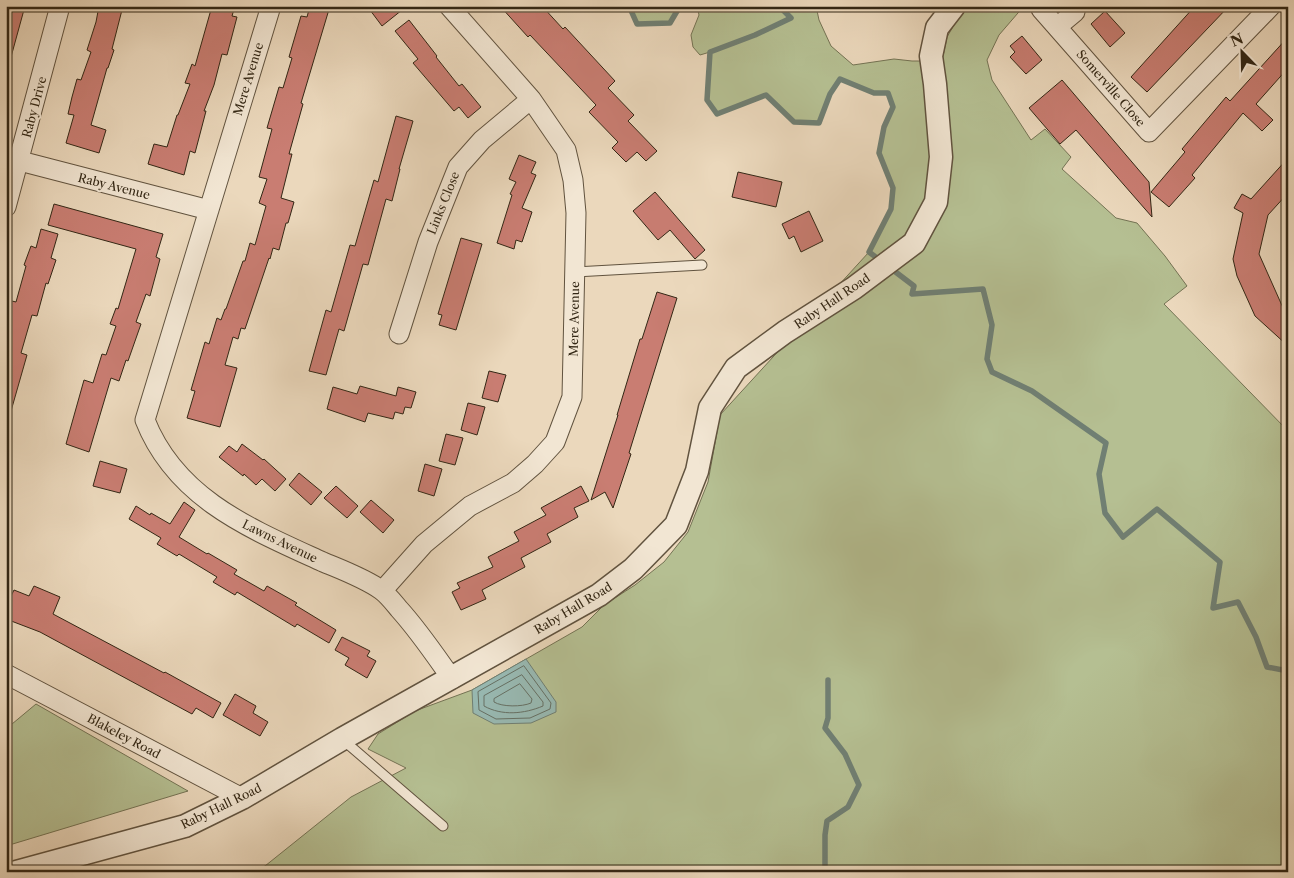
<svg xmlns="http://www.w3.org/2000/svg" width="1294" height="878" font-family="'Libre Caslon Text',serif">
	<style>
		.green { fill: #b5bf92; stroke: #747354 }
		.water { fill: #98b9b2; stroke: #707f73 }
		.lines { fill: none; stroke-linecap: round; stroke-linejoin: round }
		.shore { stroke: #667064; stroke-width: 1 }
		.stream { stroke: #707f73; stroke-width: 5.5 }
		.building { fill: #c97d72; stroke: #332715 }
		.service-casing { stroke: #61533f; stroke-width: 11 }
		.minor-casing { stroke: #61533f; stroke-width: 21 }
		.tertiary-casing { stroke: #61533f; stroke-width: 25 }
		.service { stroke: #f2e6d3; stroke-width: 9 }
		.minor { stroke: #f2e6d3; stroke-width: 19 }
		.tertiary { stroke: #f2e6d3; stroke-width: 22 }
		.labels { text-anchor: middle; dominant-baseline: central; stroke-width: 4; stroke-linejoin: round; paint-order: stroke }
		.street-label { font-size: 12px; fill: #332715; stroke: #f2e6d3 }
	</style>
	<rect width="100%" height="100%" fill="#ebd8bc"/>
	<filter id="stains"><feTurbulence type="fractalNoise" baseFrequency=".004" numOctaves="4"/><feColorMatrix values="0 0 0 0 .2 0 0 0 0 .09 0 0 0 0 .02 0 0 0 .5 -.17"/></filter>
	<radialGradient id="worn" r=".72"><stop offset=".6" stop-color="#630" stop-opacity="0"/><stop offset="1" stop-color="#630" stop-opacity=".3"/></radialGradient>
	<path class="green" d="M629,6h51l-10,17 -33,1z
		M697,6h119l3,14 12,26 22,19 41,-6 18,2h30l5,-24 18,-31h59l-25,29 -12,25 5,20 39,60 14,-11 26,28 -9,12 54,49 21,5 28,33 22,30 -23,18 124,127v441h-1037l14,-6 86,-69 55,-29 -38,-19 10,-15 37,-23 57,-21 110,-63 22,-22 31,-20 29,-23 24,-30 20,-50 12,-67 149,-163 22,-43 2,-21 -14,-35 5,-26 9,-20 -5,-14h-14l-34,-14 -10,15 -11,29 -25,-1 -28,-27 -49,19 -10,-14 3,-48 -10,3 -7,-8 -2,-12 8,-20z
		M36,704l152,87 -182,55v-12l5,-1 -5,-21v-83z"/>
	<path class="water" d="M526,659l30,43v10l-25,11 -37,1 -21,-11 -1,-23z"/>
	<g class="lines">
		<path class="shore" d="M524,666l27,37 -1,6 -20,9 -34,1 -17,-9 -1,-18z
			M522,675l21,27v4c-19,8 -41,10 -59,0v-10z
			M520,684l12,15 -1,4c-9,4 -29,4 -37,-1v-3z"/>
		<path class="stream" d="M629,6l8,18 33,-1 10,-17
			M737,6l1,2 44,1 9,9 -36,17 -45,17 -3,48 10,14 49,-19 28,27 25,1 11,-29 10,-15 34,14h14l5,14 -9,20 -5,26 14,35 -2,21 -22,43 12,9
			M889,267l25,19 -2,8 71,-5 9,36 -5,34 5,13 40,19 74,52 -7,31 6,39 18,24 34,-28 63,53 -7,46 25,-6 18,35 11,30 21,4
			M825,872v-37l2,-14 21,-14 11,-22 -14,-31 -20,-26 3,-10v-38"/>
	</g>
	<path class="building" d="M6,6h19l-14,51 -5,-1z
		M99,6h24l-11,43 2,1 -6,18h-1l-16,57 15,5 -7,23 -33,-10 8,-28 -6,-1 4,-17 5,-18 4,1 10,-28 -4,-2 9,-28z
		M212,6h23l-3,10 5,1 -10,38 -5,-1 -8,31 -10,26h2l-11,42 -5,-2 -6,24 -36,-11 6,-20 13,3 10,-32h1l12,-31 -5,-1 7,-19 3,2z
		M310,6h20l-29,97 2,1 -14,50h3l-11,44 13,4 -6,21h-2l-7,27 -6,-2 -3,11 -1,-1 -24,71 -4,-1 -3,11 -5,-2 -8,28 12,3 -17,59 -33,-9 8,-27 -4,-1 14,-48 4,2 8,-26 4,2 4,-11h1l17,-48h2l5,-18 5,2 11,-39 -7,-3 8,-24 -8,-2 13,-48 -5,-1 12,-41 4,1 9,-30 -3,-1 12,-41 6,1z
		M367,6h40l-25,20z
		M500,6h42l21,23 2,-2 50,54 -7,7 26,27 -6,6 29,30 -11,10 -9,-9 -11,10 -14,-14 6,-6 -29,-30 7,-7 -66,-70 -2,2z
		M1195,6h34l-82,86 -16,-15z
		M1105,11l20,22 -15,14 -19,-23z
		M409,20l28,36 -1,1 23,29 3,-2 19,23 -13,11 -9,-11 -5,4 -41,-48 5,-4 -23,-28z
		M1022,36l20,24 -16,14 -16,-17 5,-5 -5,-6z
		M1288,37v31l-32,36 17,16 -11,11 -19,-18 -51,62 3,3 -26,29 -18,-15 34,-40 -3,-3 44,-52 4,4z
		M1062,80l87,102 3,35 -76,-87 -16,14 -31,-36z
		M396,116l17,5 -14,48h1l-8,32 -6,-2 -18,66 -5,-1 -19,67 -5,-2 -13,46 -17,-4 17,-61 5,2 19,-67 5,1 19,-66 4,2z
		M519,155l17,7 -5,11 5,2 -14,33 10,4 -10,30 -6,-2 -2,9 -17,-6 15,-48 -2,-1 6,-12 -7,-3z
		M1288,158v35l-20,22 -9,39 29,65v27l-33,-30 -18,-40 -4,-17 10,-46 -9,-5 8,-14 9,5z
		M738,172l44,10 -6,25 -44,-10z
		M655,192l50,58 -10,9 -25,-29 -12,10 -25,-29z
		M54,204l109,30 -7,23 4,2 -10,37 -4,-2 -10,28 5,2 -13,37 -2,-1 -7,21 -8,-3 -22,74 -23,-8 18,-64 9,3 9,-29 4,1 10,-29 -6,-2 6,-16 2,1 18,-60 -88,-24z
		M809,211l14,30 -22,11 -7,-16 -5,3 -7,-15z
		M41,229l17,5 -7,24 5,2 -8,24 -2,-1 -9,33 -5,-1 -11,38 6,2 -16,56h-5v-88l6,-22 4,1 10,-36 -2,-1 7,-19 5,2z
		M461,238l21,6 -26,86 -17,-5 3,-10 -4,-1z
		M657,292l20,6 -48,155 2,1 -18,54 -8,-16 -14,8 27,-85h-1l23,-76h2z
		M489,371l17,4 -8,27 -16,-4z
		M360,386l36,10 2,-9 18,5 -5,16 -6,-1 -2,7 -8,-2 -2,7 -25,-6 -3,9 -38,-13 6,-22 24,7z
		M468,403l17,4 -8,28 -16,-5z
		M446,434l17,4 -8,27 -16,-4z
		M242,444l21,16 1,-1 22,20 -11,12 -13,-12 -6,6 -12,-11 -1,2 -24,-19 10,-11 8,6z
		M100,461l27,8 -7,24 -27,-7z
		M425,464l17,5 -8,27 -16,-5z
		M299,473l23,19 -11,13 -22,-20z
		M336,486l22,20 -11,12 -23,-20z
		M581,486l8,15 -15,7 4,9 -31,17 4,8 -30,16 4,9 -43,23 4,9 -25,11 -9,-18 8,-4 -3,-5 36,-16 -5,-10 31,-16 -5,-9 32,-17 -5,-7z
		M371,500l23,20 -11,13 -23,-21z
		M184,502l11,8 -16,27 28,17 1,-1 29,17 -3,4 16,9 14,8 3,-5 30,17 -2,2 41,25 -7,13 -32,-19 -2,3 -58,-35 -2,3 -22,-13 4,-5 -38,-23 -2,2 -20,-12 4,-6 -32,-19 7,-13 14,9 1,-2 19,11z
		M34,586l26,11 -7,17 111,59 1,-1 56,31 -8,15 -17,-10 -4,6 -152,-82 -34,-13v-23l4,2 4,-8 15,6z
		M342,637l28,14 -3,5 9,5 -9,17 -22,-13 4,-7 -14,-8z
		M235,694l21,12 -3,7 15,9 -8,14 -37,-21z"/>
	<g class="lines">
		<g class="service-casing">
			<path id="service" d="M575,272l127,-7
				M342,739l101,87"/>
		</g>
		<g class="minor-casing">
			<path id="minor" d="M271,6l-126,414c31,79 106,109 178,142 19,8 41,16 58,28 7,5 13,13 18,19 20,22 36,46 53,70
				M1041,9l108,123 122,-126
				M1057,27l18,-15
				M20,161l189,49
				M6,207l54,-201
				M399,334l29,-92 30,-75 24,-27 49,-41
				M383,590l41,-46 46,-38 43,-23 22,-19 20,-22 17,-45 4,-184 -3,-33 -7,-30 -35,-51 -82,-93
				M6,674l236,124"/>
		</g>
		<g class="tertiary-casing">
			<path id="tertiary" d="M16,872l169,-46 57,-28 100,-59 257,-144 34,-26 43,-44 21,-54 13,-63 26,-40 49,-36 69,-44 60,-45 22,-41 5,-45 -6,-73 -4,-28 6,-28 17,-22"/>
		</g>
		<use href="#service" class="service"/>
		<use href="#minor" class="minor"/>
		<use href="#tertiary" class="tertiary"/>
	</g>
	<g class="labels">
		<g class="street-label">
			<text transform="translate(248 79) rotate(-73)">Mere Avenue</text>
			<text transform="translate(1111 88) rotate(49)">Somerville Close</text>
			<text transform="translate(34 107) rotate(-75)">Raby Drive</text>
			<text transform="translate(114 186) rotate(14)">Raby Avenue</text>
			<text transform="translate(443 203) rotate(-68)">Links Close</text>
			<text transform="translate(832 301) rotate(-34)">Raby Hall Road</text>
			<text transform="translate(574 319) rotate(-89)">Mere Avenue</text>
			<text transform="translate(280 541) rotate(26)">Lawns Avenue</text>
			<text transform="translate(573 608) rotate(-31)">Raby Hall Road</text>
			<text transform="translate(124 736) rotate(28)">Blakeley Road</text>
			<text transform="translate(221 806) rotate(-26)">Raby Hall Road</text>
		</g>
	</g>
	<rect width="1294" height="878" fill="none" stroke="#ebd8bc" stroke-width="25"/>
	<rect x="8" y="8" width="1279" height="863" fill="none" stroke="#332715" stroke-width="2.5"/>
	<rect x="12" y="12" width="1269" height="853" fill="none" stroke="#332715"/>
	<g transform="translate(1242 52) rotate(337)" stroke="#f2e6d3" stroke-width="4" paint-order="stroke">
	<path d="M0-4L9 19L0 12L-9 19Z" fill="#332715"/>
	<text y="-8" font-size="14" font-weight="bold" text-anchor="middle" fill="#332715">N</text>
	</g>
	<rect width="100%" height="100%" filter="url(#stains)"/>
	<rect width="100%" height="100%" fill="url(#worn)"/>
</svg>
